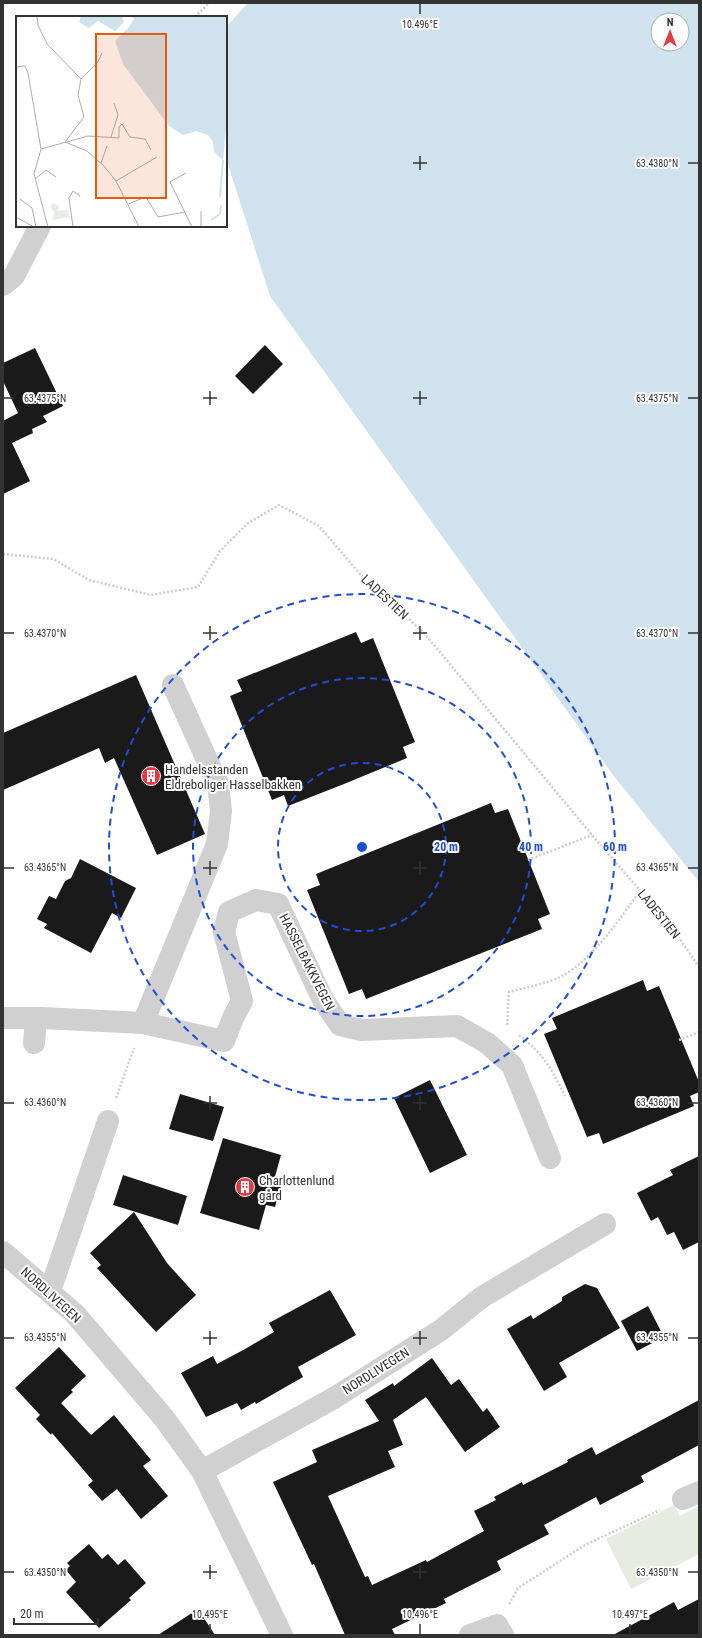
<svg xmlns="http://www.w3.org/2000/svg" width="702" height="1638" font-family="'Roboto Condensed',sans-serif">
	<style>
		.green { fill: #e6ecdf }
		.water { fill: #cfe2ee; fill-rule: evenodd }
		.building { fill: #1a1a1a }
		.lines { fill: none; stroke-linecap: round; stroke-linejoin: round }
		.path { stroke: #cdcdcd; stroke-width: 2.5; stroke-dasharray: 2 2; stroke-linecap: butt }
		.minor { stroke: #d0d0d0; stroke-width: 22 }
		.ticks { fill: none; stroke: #333; stroke-width: 1.5 }
		.ring { fill: none; stroke: #1d4ed8; stroke-width: 2; stroke-dasharray: 7 5 }
		.labels { text-anchor: middle; dominant-baseline: central; stroke-width: 4; stroke-linejoin: round; paint-order: stroke }
		.street-label { font-size: 13px; fill: #333; stroke: #fff }
		.poi-label { font-size: 13px; fill: #333; stroke: #fff; text-anchor: start }
		.inset-river { fill: none; stroke: #cfe2ee; stroke-width: 2 }
		.inset-road { fill: none; stroke: #adadad; stroke-width: 1 }
		.view { fill: #e8590c; fill-opacity: 0.15; stroke: #e8590c; stroke-width: 2 }
		.inset-edge { fill: none; stroke: #333; stroke-width: 2 }
		.ticks-label { font-size: 10px; text-anchor: middle; fill: #333; stroke: #fff; stroke-width: 4; stroke-linejoin: round; paint-order: stroke }
		.centre { fill: #1d4ed8; stroke: #fff; stroke-width: 2 }
		.ring-label { font-size: 12px; text-anchor: middle; font-weight: bold; fill: #1d4ed8; stroke: #fff; stroke-width: 4; stroke-linejoin: round; paint-order: stroke }
	</style>
	<rect width="100%" height="100%" fill="#fff"/>
	<path class="green" d="M674,1505l6,11 19,-10v48l-68,35 -25,-50z"/>
	<path class="water" d="M248,3h451v879l-86,-107 -343,-479 -44,-138v-131zM658,20h24v24h-24z"/>
	<path class="building" d="M265,345l18,19 -30,30 -18,-18z
		M35,348l28,58 -20,10 4,6 -15,7 1,4 -21,10 18,38 -27,13v-73l15,-8 -15,-32v-18z
		M356,632l5,11 12,-5 42,104 -12,5 4,11 -63,26 -56,22 -4,-11 -12,5 -42,-104 12,-5 -5,-11z
		M136,675l69,159 -48,21 -43,-97 -9,5 -6,-15 -96,42v-57z
		M491,803l4,10 13,-4 42,105 -12,5 4,10 -176,70 -4,-10 -13,5 -42,-104 13,-5 -4,-11z
		M80,859l56,29 -15,30 -9,-5 -21,40 -47,-25 3,-4 -10,-5 12,-23 7,3 9,-18 6,-3z
		M643,980l4,11 12,-5 40,96v10l-9,4 4,10 -91,38 -4,-11 -12,4 -43,-103 13,-5 -5,-11z
		M430,1080l37,75 -37,18 -36,-75z
		M180,1094l44,13 -11,34 -44,-12z
		M223,1138l58,17 -7,25 8,3 -7,24 -9,-2 -7,25 -59,-17z
		M699,1156v86l-16,8 -9,-18 -7,3 -9,-18 -7,4 -14,-28 36,-18 -3,-5z
		M123,1175l64,21 -9,29 -65,-20z
		M134,1212l33,51 29,32 -40,37 -59,-64 4,-3 -11,-12z
		M585,1284l12,4 23,40 -61,35 8,14 -23,14 -37,-62 24,-14 2,4 29,-18v-4z
		M330,1290l26,45 -58,32 5,10 -47,27 -1,-2 -14,8 -4,-7 -31,14 -25,-44 32,-17 4,8 28,-15 29,-17 -5,-9z
		M648,1306l16,31 -27,14 -16,-30z
		M59,1347l27,29 -15,14 2,2 -12,11 30,32 23,-20 37,45 -8,6 25,30 -27,23 -24,-30 -15,12 -14,-16 5,-4 -41,-48 -1,2 -15,-16 4,-4 -25,-27z
		M432,1358l19,27 8,-6 24,33 4,-4 13,19 -35,25 -39,-55 -33,23 10,25 -15,6 7,16 -67,29 37,81 3,-1 4,9 54,-25 1,2 57,-31 -10,-20 22,-11 -2,-3 28,-15 1,3 45,-23 -1,-2 25,-13 4,8 103,-55v45l-58,31 3,6 -44,23 -4,-8 -52,28 5,9 -52,27 4,9 -57,29 2,4 -54,26 3,6h-50l-31,-71 -2,1 -39,-83 44,-20 -5,-12 67,-29 -14,-21 28,-17 1,3z
		M89,1544l13,15 6,-5 10,11 7,-6 21,24 -17,15 2,2 -32,28 -33,-36 10,-10 -10,-12 4,-4 -3,-3z
		M699,1599v36h-86l61,-33 4,8z
		M198,1609l17,26h-57z"/>
	<g class="lines">
		<path class="path" d="M195,17l14,-14
			M3,554l50,5 36,21 62,15 47,-8 22,-36 28,-28 31,-18 40,21 41,48 64,59 168,202 79,91 28,41
			M528,860l64,-25
			M507,1025l2,-33c15,-4 40,-9 53,-16 30,-16 59,-58 78,-86
			M519,1035c24,18 33,35 46,61
			M679,1040l20,-8
			M116,1098l18,-50
			M509,1604l9,-16 67,-43 75,-35"/>
		<path class="minor" d="M3,285l11,-9 26,-50
			M3,1018h39l101,5 81,18 9,-23 9,-17 -18,-69 5,-20 27,-12 22,4 45,96 17,25 21,5 96,-4 30,17 25,22 38,93
			M143,1023l74,-179 4,-33 -3,-27 -45,-99
			M34,1043l2,-25
			M3,1252l72,62 89,104 38,53 80,164
			M50,1291l58,-170
			M202,1471l132,-73 107,-68 41,-33 123,-73
			M683,1499l16,-7
			M470,1635l27,-10 6,10"/>
	</g>
	<path class="ticks" d="M420,4v10M420,156v14M413,163h14M688,163h10M210,391v14M420,391v14M4,398h10M203,398h14M413,398h14M688,398h10M210,626v14M420,626v14M4,633h10M203,633h14M413,633h14M688,633h10M210,861v14M420,861v14M4,868h10M203,868h14M413,868h14M688,868h10M210,1096v14M420,1096v14M4,1103h10M203,1103h14M413,1103h14M688,1103h10M210,1331v14M420,1331v14M4,1338h10M203,1338h14M413,1338h14M688,1338h10M210,1565v14M420,1565v14M4,1572h10M203,1572h14M413,1572h14M688,1572h10M210,1624v10M420,1624v10M630,1624v10"/>
	<g class="ring">
		<circle cx="362" cy="847" r="84"/>
		<circle cx="362" cy="847" r="169"/>
		<circle cx="362" cy="847" r="253"/>
	</g>
	<defs>
		<g id="building-disc" transform="scale(1)"><circle r="9.5" fill="#e63946" stroke="#fff"/><path d="M-4-6H4V6H1V3H-1V6H-4ZM-2.5-4.3h1.7v1.8h-1.7ZM.8-4.3h1.7v1.8H.8ZM-2.5-1h1.7V.8h-1.7ZM.8-1h1.7V.8H.8Z" fill="#fff"/></g>
	</defs>
	<g fill-rule="evenodd">
		<use href="#building-disc" x="151" y="776"/>
		<use href="#building-disc" x="245" y="1187"/>
	</g>
	<g class="labels">
		<g class="street-label">
			<text transform="translate(385 597) rotate(43)">LADESTIEN</text>
			<text transform="translate(659 914) rotate(51)">LADESTIEN</text>
			<text transform="translate(307 962) rotate(63)">HASSELBAKKVEGEN</text>
			<text transform="translate(51 1295) rotate(42)">NORDLIVEGEN</text>
			<text transform="translate(376 1371) rotate(-32)">NORDLIVEGEN</text>
		</g>
		<g class="poi-label">
			<text x="165" y="769">Handelsstanden<tspan x="165" dy="15">Eldreboliger Hasselbakken</tspan></text>
			<text x="259" y="1180">Charlottenlund<tspan x="259" dy="15">gård</tspan></text>
		</g>
	</g>
	<g transform="translate(16 16)">
		<rect width="211" height="211" fill="#fff"/>
		<path d="M37,187l6,3 -1,5 10,-1 1,7 -16,3 1,-8 -4,-5z" fill="#e6ecdf"/>
		<path d="M65,0h41l2,6 -9,9 -17,-10 -9,7 -10,-6zM115,0h96v101l-4,43 -9,-8 -1,-10 -5,-7 -12,-4 -13,4 -14,-9 -46,-62 -8,-23 14,-14 5,-8z" fill="#cfe2ee"/>
		<path class="inset-river" d="M204,181l3,-37M195,204l9,-6 1,-9"/>
		<path class="inset-road" d="M21,0l1,9 9,19 34,35 -3,16 6,22 -19,25M0,51l9,-1 3,7 13,76 -7,25 14,53M65,63l17,-17 4,-9M95,121l7,-22 -4,-12M49,126l22,9 17,15 12,15 23,46M25,133l47,-13 31,2v-11l3,-3 8,13 15,2 6,11M85,147l6,-17M170,157l-16,9 22,45M19,163l11,-9 10,7M100,165l41,-24M4,183l12,9 4,19M112,188l18,-7 12,20 27,-5M185,195v16M0,201l18,10M57,211l-4,-29 4,-7 7,5"/>
		<path class="view" d="M80,18h70v164h-70z"/>
		<rect width="211" height="211" class="inset-edge"/>
	</g>
	<g class="ticks-label">
		<text x="420" y="28">10.496°E</text>
		<text x="657" y="167">63.4380°N</text>
		<text x="45" y="402">63.4375°N</text>
		<text x="657" y="402">63.4375°N</text>
		<text x="45" y="637">63.4370°N</text>
		<text x="657" y="637">63.4370°N</text>
		<text x="45" y="871">63.4365°N</text>
		<text x="657" y="871">63.4365°N</text>
		<text x="45" y="1106">63.4360°N</text>
		<text x="657" y="1106">63.4360°N</text>
		<text x="45" y="1341">63.4355°N</text>
		<text x="657" y="1341">63.4355°N</text>
		<text x="45" y="1576">63.4350°N</text>
		<text x="657" y="1576">63.4350°N</text>
		<text x="210" y="1618">10.495°E</text>
		<text x="420" y="1618">10.496°E</text>
		<text x="630" y="1618">10.497°E</text>
	</g>
	<circle cx="362" cy="847" r="6" class="centre"/>
	<g class="ring-label">
		<text x="446" y="851">20 m</text>
		<text x="531" y="851">40 m</text>
		<text x="615" y="851">60 m</text>
	</g>
	<rect width="702" height="1638" fill="none" stroke="#333333" stroke-width="8"/>
	<g transform="translate(670 32)"><circle r="19" fill="#ffffff" stroke="#adadad"/>
	<path d="M0-3L7 15L0 10L-7 15Z" fill="#e63946"/>
	<text y="-6" font-size="11" font-weight="bold" text-anchor="middle" fill="#333333">N</text>
	</g>
	<path d="M14 1618v6h84v-6" fill="none" stroke="#333333" stroke-width="2"/>
	<text x="20" y="1618" font-size="12" fill="#333333" stroke="#ffffff" stroke-width="3" paint-order="stroke">20 m</text>
</svg>
